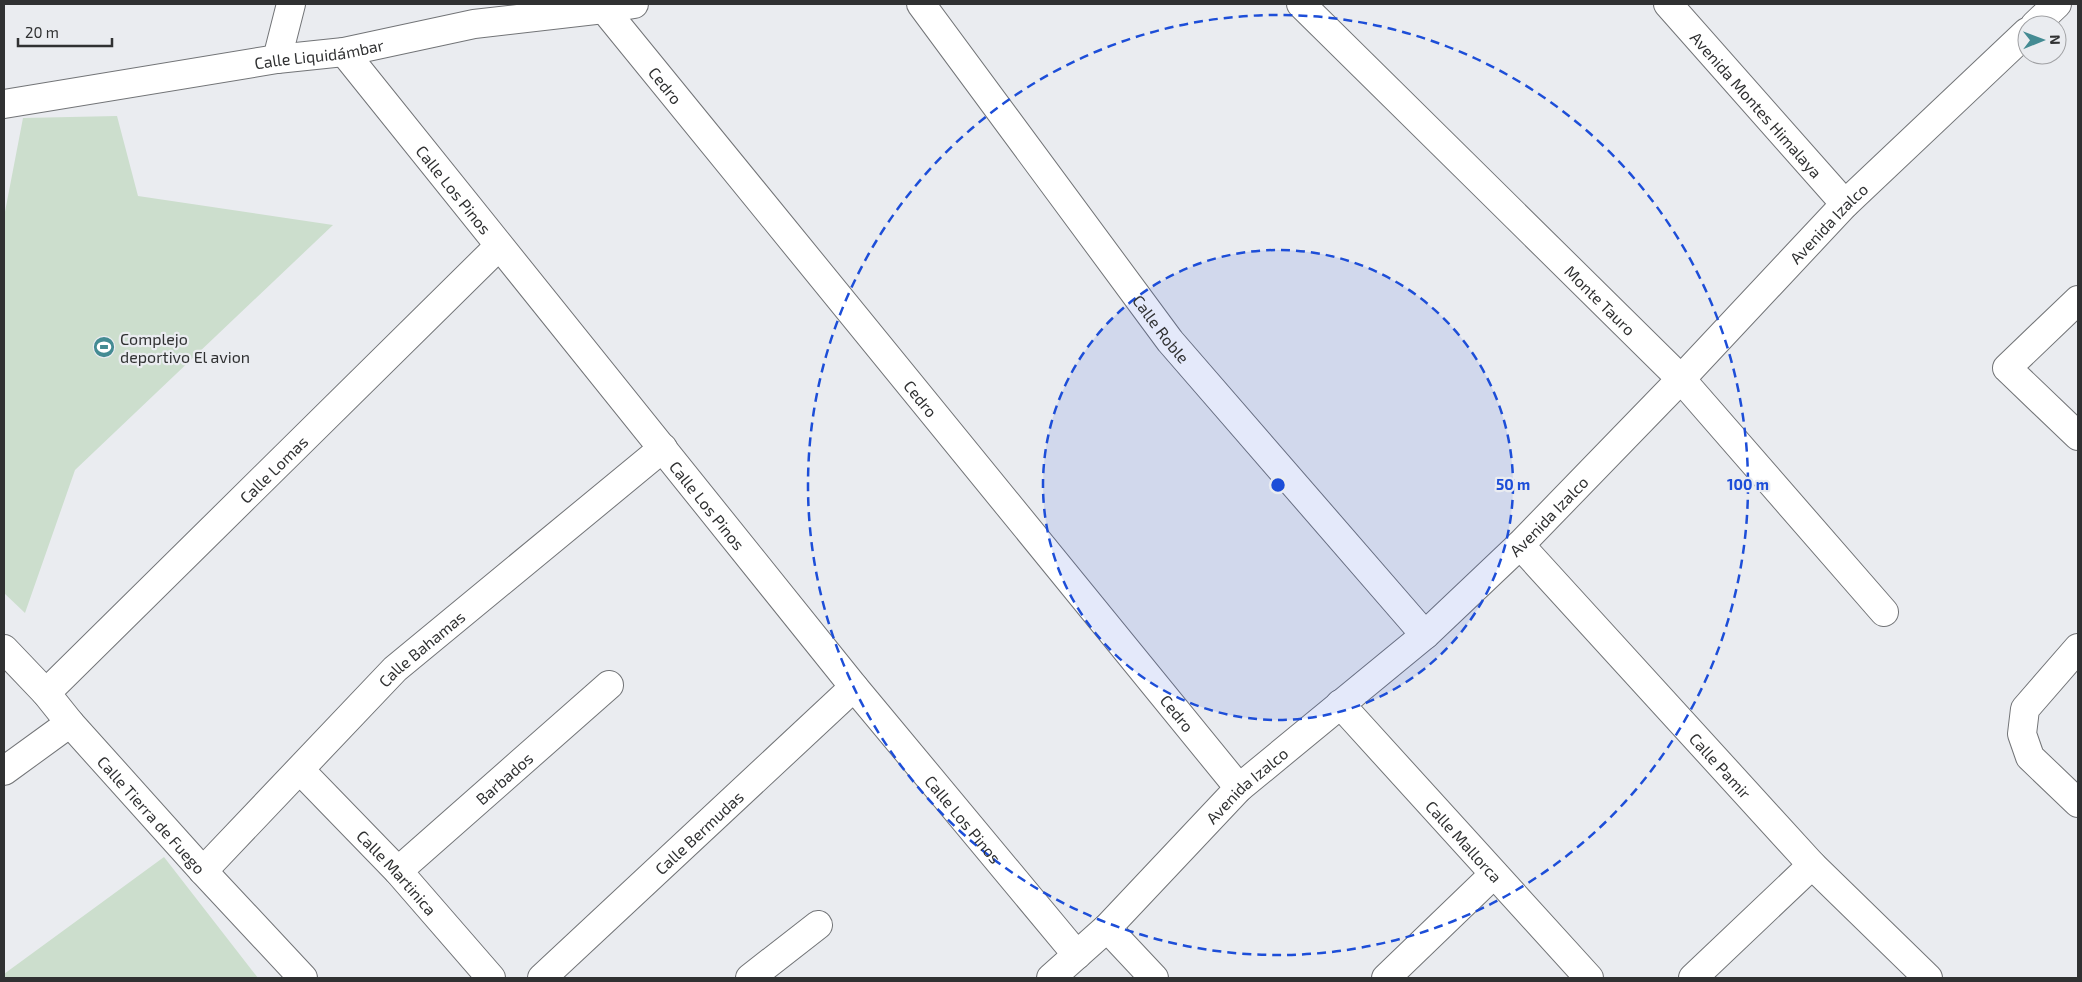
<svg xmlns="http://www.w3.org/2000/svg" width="2082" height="982" font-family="'Exo 2',sans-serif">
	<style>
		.green { fill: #ccdecd }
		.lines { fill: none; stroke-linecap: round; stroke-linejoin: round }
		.street-casing { stroke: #727477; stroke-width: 30 }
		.street { stroke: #fff; stroke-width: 28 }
		.ring { fill: none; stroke: #1d4ed8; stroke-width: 2.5; stroke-dasharray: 9 6 }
		.labels { text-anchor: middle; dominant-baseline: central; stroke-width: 4.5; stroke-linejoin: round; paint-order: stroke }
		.street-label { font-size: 16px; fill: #303132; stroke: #eaecf0 }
		.poi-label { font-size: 16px; fill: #303132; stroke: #eaecf0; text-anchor: start }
		.centre { fill: #1d4ed8; stroke: #eaecf0; stroke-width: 2.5 }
		.ring-label { font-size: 15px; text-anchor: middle; font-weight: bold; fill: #1d4ed8; stroke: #eaecf0; stroke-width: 4.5; stroke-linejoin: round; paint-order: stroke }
	</style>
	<rect width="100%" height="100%" fill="#eaecf0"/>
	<path class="green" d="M117,116l21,80 195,29 -258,245 -50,143 -21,-20v-376l19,-99z
		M164,857l94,121h-254v-4z"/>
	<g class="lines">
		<g class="street-casing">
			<g id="street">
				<path id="s1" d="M921,4l249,337 255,294"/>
				<path id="s2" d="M1301,4l380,375 203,233"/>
				<path id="s3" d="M1668,4l177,200"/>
				<path id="s4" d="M604,9l635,779"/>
				<path d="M2035,25l22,-21"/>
				<path id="s5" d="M344,52l510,635 223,268"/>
				<path d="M277,59l14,-55"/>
				<path id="s6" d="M4,104l273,-45 67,-7 130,-28 130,-15 30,-5"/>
				<path d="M2078,300l-71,68 71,68"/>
				<path id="s7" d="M1520,545l292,320 116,113"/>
				<path d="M2078,648l-53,61 -3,25 8,23 48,46"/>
				<path id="s8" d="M4,649l42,44 24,30 133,148 100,107"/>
				<path id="s9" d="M46,693l453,-447"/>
				<path id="s10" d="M1340,704l249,274"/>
				<path id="s11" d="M300,770l98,101 93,107"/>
				<path d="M4,771l66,-48"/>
				<path id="s12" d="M203,871l192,-202 268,-221"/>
				<path id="s13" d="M398,871l211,-186"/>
				<path d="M1107,928l47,50"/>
				<path id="s14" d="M542,978l312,-291"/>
				<path d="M750,978l68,-53"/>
				<path id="s15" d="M1051,978l56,-50 132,-140 186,-153 95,-90 161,-166 164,-175 182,-172"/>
				<path d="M1386,978l108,-104"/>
				<path d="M1693,978l119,-113"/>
			</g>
		</g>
		<use href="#street" class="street"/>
	</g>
	<circle cx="1278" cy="485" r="235" fill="#1d4ed8" fill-opacity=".12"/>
	<g class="ring">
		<circle cx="1278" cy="485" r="235"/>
		<circle cx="1278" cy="485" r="470"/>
	</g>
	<defs>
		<g id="stadium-disc" transform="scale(1.125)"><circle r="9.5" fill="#448b93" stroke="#eaecf0"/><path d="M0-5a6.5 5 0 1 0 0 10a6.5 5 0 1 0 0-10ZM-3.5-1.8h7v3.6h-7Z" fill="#fff"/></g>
	</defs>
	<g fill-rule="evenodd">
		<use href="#stadium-disc" x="104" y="347"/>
	</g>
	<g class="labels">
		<g class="street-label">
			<text stroke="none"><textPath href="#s6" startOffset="319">Calle Liquidámbar</textPath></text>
			<text stroke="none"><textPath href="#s4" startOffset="98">Cedro</textPath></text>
			<text stroke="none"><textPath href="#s3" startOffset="134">Avenida Montes Himalaya</textPath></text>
			<text stroke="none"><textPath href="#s5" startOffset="176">Calle Los Pinos</textPath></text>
			<text stroke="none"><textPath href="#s15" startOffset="1085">Avenida Izalco</textPath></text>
			<text stroke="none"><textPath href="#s2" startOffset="421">Monte Tauro</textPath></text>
			<text stroke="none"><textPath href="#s1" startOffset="404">Calle Roble</textPath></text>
			<text stroke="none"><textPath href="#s4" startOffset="502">Cedro</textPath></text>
			<text stroke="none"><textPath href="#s9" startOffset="319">Calle Lomas</textPath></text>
			<text stroke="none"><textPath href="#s5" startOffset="581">Calle Los Pinos</textPath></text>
			<text stroke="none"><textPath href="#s15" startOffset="680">Avenida Izalco</textPath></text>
			<text stroke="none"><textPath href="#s12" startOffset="312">Calle Bahamas</textPath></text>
			<text stroke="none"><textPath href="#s4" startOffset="908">Cedro</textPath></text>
			<text stroke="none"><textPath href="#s7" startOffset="298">Calle Pamir</textPath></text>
			<text stroke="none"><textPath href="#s13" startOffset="141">Barbados</textPath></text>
			<text stroke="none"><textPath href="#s15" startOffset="275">Avenida Izalco</textPath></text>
			<text stroke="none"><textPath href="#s8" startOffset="222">Calle Tierra de Fuego</textPath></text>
			<text stroke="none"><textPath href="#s5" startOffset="986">Calle Los Pinos</textPath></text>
			<text stroke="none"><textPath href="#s14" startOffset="214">Calle Bermudas</textPath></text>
			<text stroke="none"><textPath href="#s10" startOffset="185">Calle Mallorca</textPath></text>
			<text stroke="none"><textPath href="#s11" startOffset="141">Calle Martinica</textPath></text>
		</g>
		<g class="poi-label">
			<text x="120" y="338">Complejo<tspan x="120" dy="18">deportivo El avion</tspan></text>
		</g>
	</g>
	<circle cx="1278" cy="485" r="8" class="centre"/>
	<g class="ring-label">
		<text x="1513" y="490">50 m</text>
		<text x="1748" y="490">100 m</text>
	</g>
	<rect width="2082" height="982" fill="none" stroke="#303132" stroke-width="10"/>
	<g transform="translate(2042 40) rotate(89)"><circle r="24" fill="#eaecf0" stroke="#a0a1a4"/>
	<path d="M0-4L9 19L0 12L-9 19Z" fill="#448b93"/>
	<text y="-8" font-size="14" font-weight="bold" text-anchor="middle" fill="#303132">N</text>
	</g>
	<path d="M18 38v8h94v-8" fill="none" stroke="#303132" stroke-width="2.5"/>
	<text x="25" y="38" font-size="15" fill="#303132" stroke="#eaecf0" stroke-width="4" paint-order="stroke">20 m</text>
</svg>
